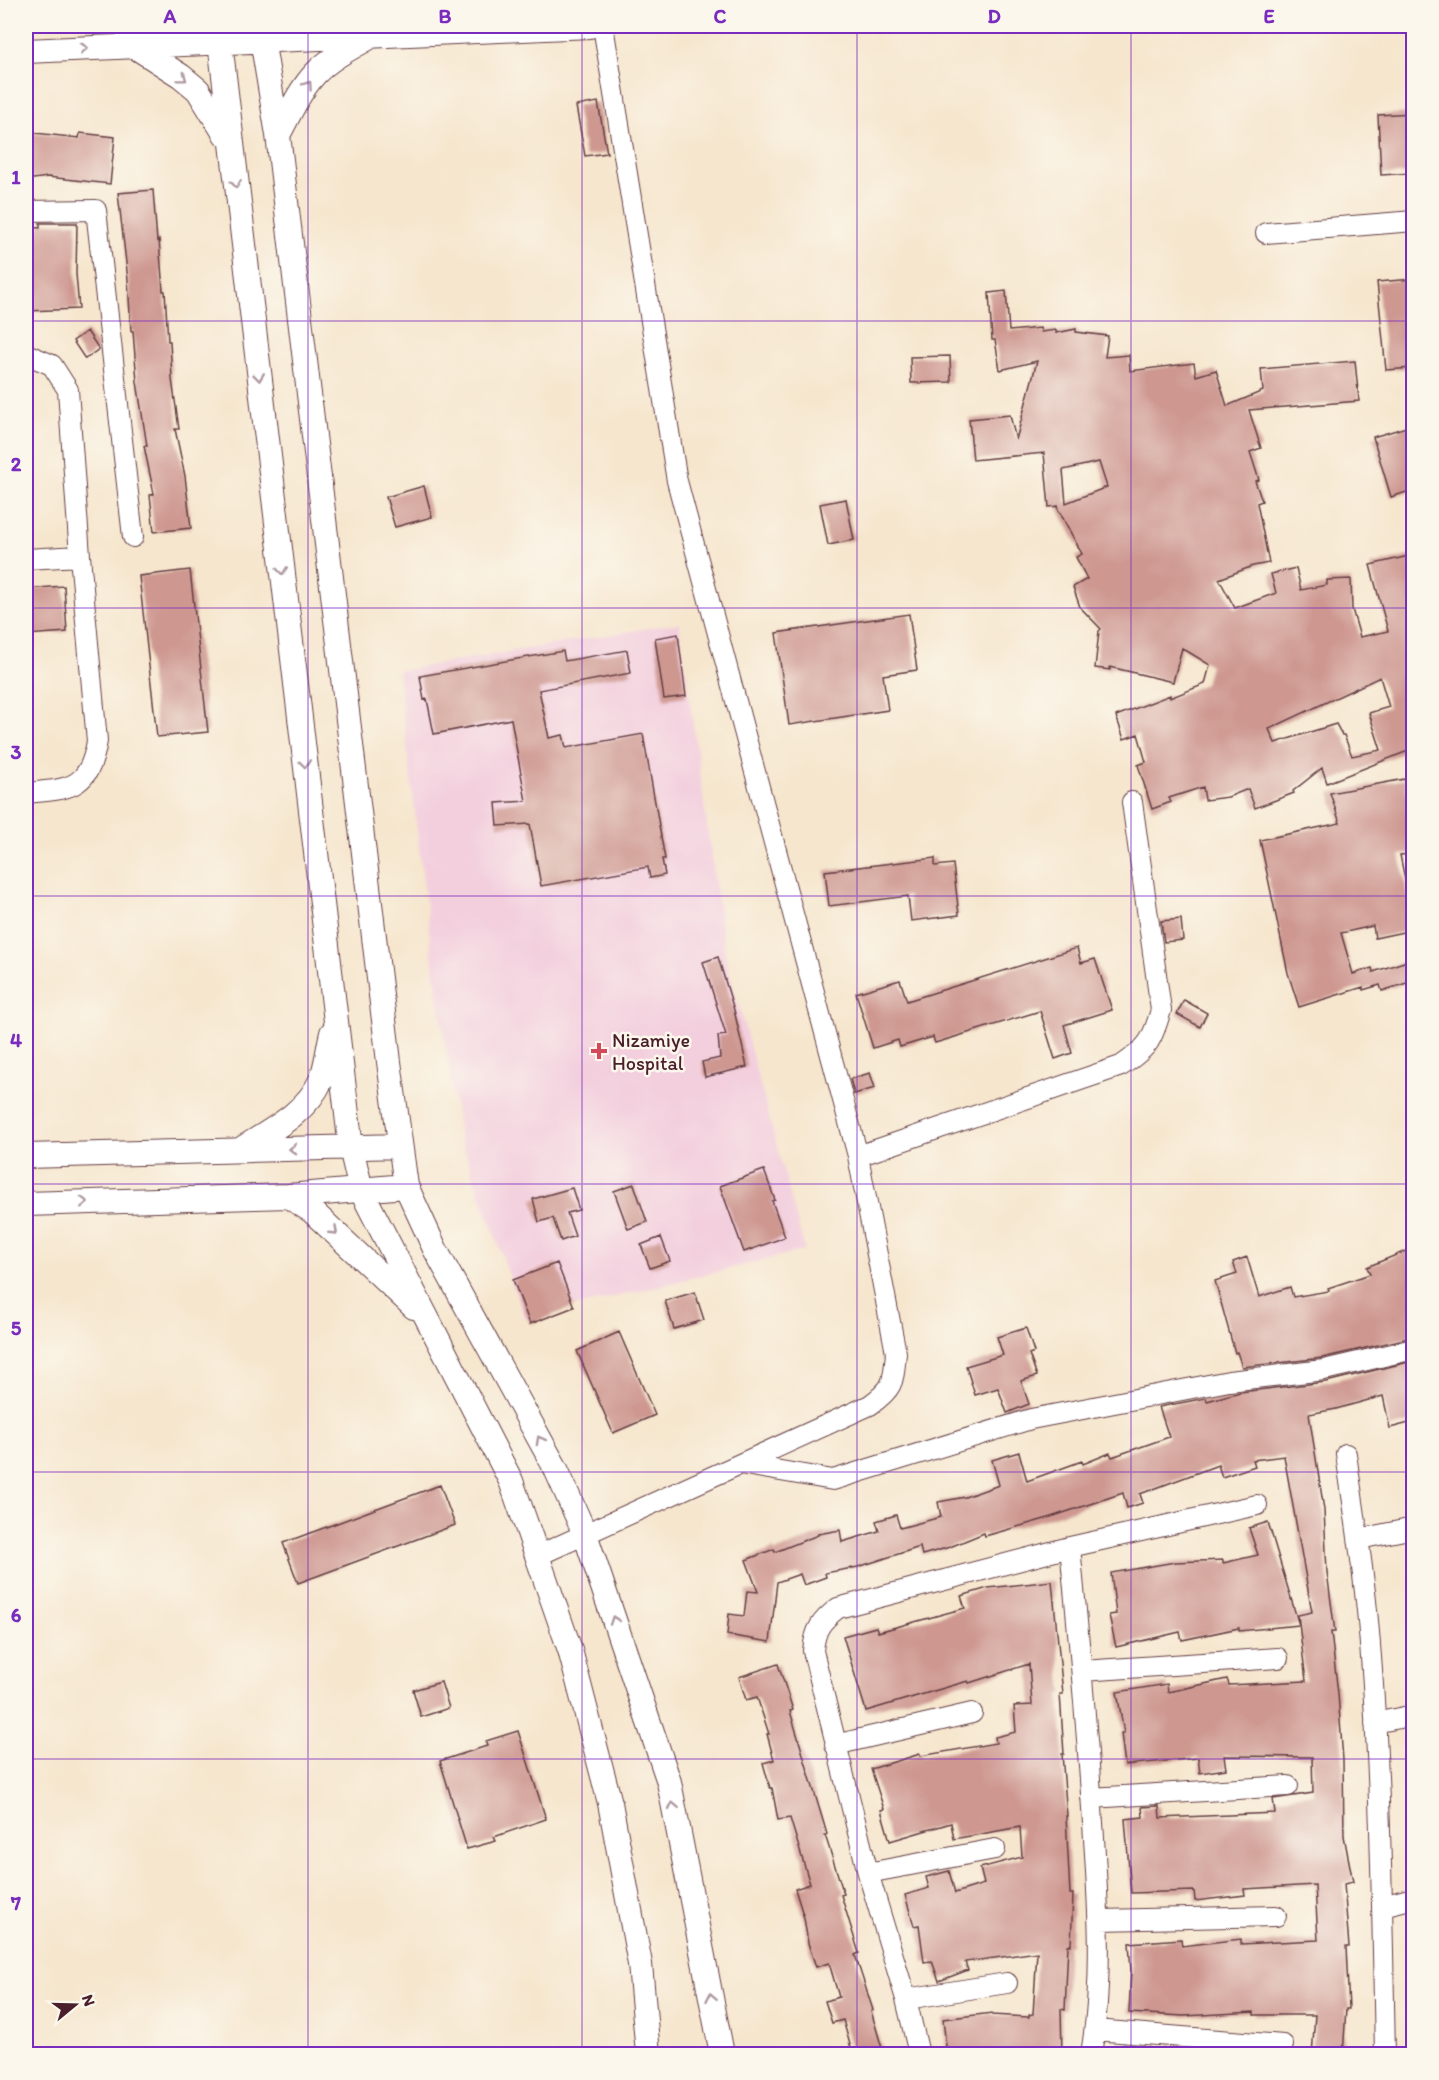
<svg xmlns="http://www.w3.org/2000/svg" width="1439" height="2080" font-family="Itim,sans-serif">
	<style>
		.built { fill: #f3cfde }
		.building { fill: #ce9891; fill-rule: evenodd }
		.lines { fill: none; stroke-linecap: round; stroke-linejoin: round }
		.minor-casing { stroke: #643d43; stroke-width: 22 }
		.tertiary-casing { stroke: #643d43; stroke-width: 26 }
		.minor { stroke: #fff; stroke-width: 20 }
		.tertiary { stroke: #fff; stroke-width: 24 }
		.oneway { stroke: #ae9aa0 }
		.grid { fill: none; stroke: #7b2cbf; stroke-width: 1.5; stroke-opacity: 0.55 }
		.poi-dot { fill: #d1495b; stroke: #fbf7ec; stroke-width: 2 }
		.labels { text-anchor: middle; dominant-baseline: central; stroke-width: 5; stroke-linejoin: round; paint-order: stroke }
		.poi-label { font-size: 20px; fill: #4a1f2b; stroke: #fbf7ec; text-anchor: start }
		.neatline { fill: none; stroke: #7b2cbf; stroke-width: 2 }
		.grid-label { font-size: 20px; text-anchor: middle; font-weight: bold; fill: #7b2cbf }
	</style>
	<rect width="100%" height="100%" fill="#fbf7ec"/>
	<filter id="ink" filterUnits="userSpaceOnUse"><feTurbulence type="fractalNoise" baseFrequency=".0167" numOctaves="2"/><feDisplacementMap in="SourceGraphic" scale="12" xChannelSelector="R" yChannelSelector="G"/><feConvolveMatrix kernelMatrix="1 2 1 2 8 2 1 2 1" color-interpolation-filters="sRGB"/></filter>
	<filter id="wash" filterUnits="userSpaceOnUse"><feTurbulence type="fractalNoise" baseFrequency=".008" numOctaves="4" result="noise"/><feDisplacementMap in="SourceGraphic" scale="24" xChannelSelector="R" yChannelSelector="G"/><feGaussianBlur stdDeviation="1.35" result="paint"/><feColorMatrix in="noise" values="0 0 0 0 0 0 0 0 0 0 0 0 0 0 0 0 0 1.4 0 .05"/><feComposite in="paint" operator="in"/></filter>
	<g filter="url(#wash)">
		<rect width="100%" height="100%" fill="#f6e6ce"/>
		<path class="built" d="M679,623l46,332 80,295 -280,69 -65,-180 -27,-176 -35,-292z"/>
		<g id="blocks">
			<path class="building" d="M598,102l9,51 -22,3 -9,-50z
				M1413,113v60l-32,2 -3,-60z
				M26,132l53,6 1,-5 35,4 -5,47 -62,-7 -22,3z
				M153,190l4,51 2,-1 4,51h2l3,50h2l2,38 7,50h-4l10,47 6,52 -37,4 -4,-37 4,-1 -10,-48h3l-10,-64 -4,-51h-2l-3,-51 -10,-87z
				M40,223h37l-1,51 3,35 -53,2v-84l14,1z
				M1413,279v89l-27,2 -9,-88z
				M1006,291l3,40 31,-3 1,4 15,-2v3l20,-4v3l32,4 -3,21 24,-2 1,16 64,-8 2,13 20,-6 11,36 36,-15 -2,-22 94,-8 4,40 -110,9 12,38 -11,4 9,28 -4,1 7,20 -5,2 12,60 -16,3 -34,13 16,29 41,-15 -5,-19 25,-6 5,22 26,-5v-5l24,-1 1,30 8,28 28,-6 -18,-66 43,-10v194l-86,34 -5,-15 -29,23 1,2 -39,15 -7,-19 -20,8 -23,3 -2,-13 -34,11 2,4 -19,7 -14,-44 8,-3 -8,-28 -14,5 -8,-23 54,-21v3l35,-14 5,-19 -28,-17 -9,34 -63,-15v3l-15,-2 4,-37 2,-2 -21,-22 -7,-20 14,-8 -11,-22 6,-3 -25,-47 2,-1 -10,1 -5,-54 -71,7 -4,-41 41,-4 6,25 21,-79 -37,9 -5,-30h-3l-3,-47zM1099,462l8,25 -41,16 -3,-33zM1380,677l9,30 -20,6 12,37 -29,6 -8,-21h-2l-6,-11 -61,19 -6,-14z
				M87,331l12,18 -14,10 -12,-18z
				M950,356l1,26 -40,1 -1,-26z
				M1413,425v65l-22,7 -18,-60z
				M424,486l8,31 -37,10 -9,-30z
				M846,499l8,41 -26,5 -8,-41z
				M190,570l18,162 -51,5 -18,-161z
				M64,586l3,46 -41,3v-46z
				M909,614l8,56 -34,5 5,35 -99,15 -13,-92z
				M678,634l8,62 -22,3 -9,-61z
				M627,650l4,23 -92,17 10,48 14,-3 3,13 77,-14 22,125h-3l3,16 -15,3 -2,-11 -107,19 -11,-62 -32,2 -2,-23 30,-2 -15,-82 -77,15 -7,-35 -3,1 -4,-24 143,-25 2,10z
				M1405,779l3,17 5,-2v60l-13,1 13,64v11l-38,8 -2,-12 -32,7 12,41 19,-6 1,4 40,-13v22l-31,10 -2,-6 -17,5v-3l-64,20 -11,-34 -28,-133 80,-17 -10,-30z
				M935,858v8l18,-2 6,51 -48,6 -3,-25 -79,10 -4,-35z
				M1181,919l2,21 -19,2 -3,-21z
				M1077,948l4,15 14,-4 17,51 -48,15 8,28 -17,6 -15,-48 -105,32 -2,-6 -33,10 -2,-7 -25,8 -17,-55 44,-13 7,21z
				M718,957l16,53 13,57 -42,10 -3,-15 18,-4 -2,-22 8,-1 -23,-73z
				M1184,1000l23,13 -7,14 -23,-13z
				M870,1073l5,15 -21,6 -4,-15z
				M764,1170l11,30 -3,1 13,36 -41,15 -24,-66z
				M634,1184l13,38 -19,7 -14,-38z
				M572,1188l7,22 -12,3 8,23 -14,5 -8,-23 -14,4 -6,-23z
				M661,1237l9,24 -20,7 -9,-23z
				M1413,1248v89l-91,21 -80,9 -5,-15 -2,1 -20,-72 22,-7 -4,-12 14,-5 12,40 31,-10 3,10 36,-6 -1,-3 42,-14 -3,-7z
				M557,1263l17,44 -44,17 -17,-44z
				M695,1292l9,28 -30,9 -9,-28z
				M1026,1328l8,24 -5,2 8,22 -16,5 8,23 -22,9 -9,-25 -23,7 -9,-29 37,-11 -6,-18z
				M619,1332l36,83 -42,18 -36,-82z
				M1413,1361v61l-23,6 -7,-32 -47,13 -27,5 15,96 3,62 8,60h-4l7,62 5,66 1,76 9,46 -9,2 5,63h-3l3,62h-3l-3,46h-31l3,-40h-61v-3l-70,4 -55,-3 2,-42 -2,-28 52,-4 1,7 59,-7v5l77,-4 -3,-55 -71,4 1,6 -50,6 -1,-10 -63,2 -6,-74 18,-2 -1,-10 17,-1 1,12 115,-5 -2,-14 40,-6 -1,-36 -88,-1 2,13 -26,4 -2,-15 -73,7 -4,-32h3l-7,-41 50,-8 1,8 59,-13 2,6 77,-4 -8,-66 14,-3 -28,-156 -31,4 2,6 -33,11 -4,-12 -78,29 3,9 -16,5 -4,-15 -78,26 -60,17 -1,-3 -34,14 -28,8 -2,-8 -62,20 -33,6 1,4 -22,8 -4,-11 -23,8 -7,60 -43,-7 2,-21 15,2 3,-25 11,1 -12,-32 28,-11 1,3 43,-17v-1l22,-4 2,12 37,-11 -3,-10 20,-6 4,13 41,-11 -3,-15 27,-5 34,-12 -7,-25 27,-8 8,29 55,-20 1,3 27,-11 2,4 57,-20 -10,-30 5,-1 42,-8 1,3 33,-9 86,-10z
				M440,1485l15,40 -157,58 -15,-40z
				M1268,1522l31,103 -60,6v-3l-57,12 -2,-8 -64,15 -7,-32 7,-1 -5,-41 64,-11 48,-2v3l35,-8 -9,-27z
				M1052,1581l11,113h-3l4,60h-2l5,62h-1l4,78h3l-2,51h-3l-3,65 -4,-1 1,46h-115l-4,-36 49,-6v2l37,2v-2l4,-1 4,-62 -72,10 3,8 -29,11 -7,-20 -8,1 -5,-37 -5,1 -9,-31 24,-7 -3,-11 23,-6 6,22 29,-9 -4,-16 42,-11 -2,-30 -66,12 -3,-16 -61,18 -9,-31 3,-1 -13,-40 49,-15 1,2 75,-13 -1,-6 21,-5 -2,-26 18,-1 -3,-41 -60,19 -1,-2 -102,30 -23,-75 33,-9 2,5 87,-24 -4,-12 27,-8z
				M778,1664l15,46 -3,1 37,123 -2,1 19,59 -3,1 18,58 -4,2 18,55 -2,1 13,44h-31l-10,-35 -11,3 -7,-22 14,-4 -10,-34 -13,4 -8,-24 -4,-25 -9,-29 15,-5 -20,-66 -12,2 -6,-32h-2l-7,-25 11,-3 -7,-26h2l-12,-37 -11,3 -7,-23z
				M441,1682l8,26 -28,9 -8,-27z
				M518,1731l28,88 -52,18 2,4 -29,8 -27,-88 47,-15 -1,-5z"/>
		</g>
	</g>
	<g filter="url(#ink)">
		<use href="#blocks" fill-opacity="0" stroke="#643d43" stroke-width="1.5"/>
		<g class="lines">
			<g class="minor-casing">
				<path id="minor" d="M603,26l74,455 181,675
					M26,211l70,-1 37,327
					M1266,233l148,-12
					M26,354l26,11 16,25 12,166 17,185c-8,49 -28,48 -71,52
					M26,559l54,-3
					M1346,1454c8,56 17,111 22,167 13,144 14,289 17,433
					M740,1464l93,16 198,-61 198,-38 95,-11 90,-21
					M1359,1539l55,-11
					M1070,1547c9,92 17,184 23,276 5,77 11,155 -2,231
					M537,1556l333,-151c25,-18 23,-23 26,-52l-38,-197 263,-90c28,-19 31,-25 40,-56l-29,-208
					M1082,1671l196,-13
					M1375,1723l39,-8
					M835,1745l137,-32
					M1091,1798l197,-12
					M868,1873l127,-24
					M1382,1906l32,-8
					M1100,1920l176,-4
					M906,1999l101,-16
					M1095,2030l188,15
					M919,2054l-13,-55 -38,-126 -55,-222c2,-22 8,-30 25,-43l232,-61 187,-42"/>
			</g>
			<g class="tertiary-casing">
				<path id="tertiary" d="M250,26l12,13 16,96 111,927 17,124 29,63 121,220 29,65 84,248 53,272
					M220,42l131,1106 10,42 150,291 59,169 40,153 30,161 8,90
					M134,46l47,30 17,14 27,44
					M26,51l564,-25
					M278,135c11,-20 21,-44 37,-61 15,-16 37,-27 55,-37
					M240,1150c28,-18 67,-37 81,-70 6,-14 7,-32 11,-47
					M26,1156l374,-10
					M288,1196l24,15 102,96
					M26,1204l262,-8 118,-10"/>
			</g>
			<use href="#minor" class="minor"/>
			<use href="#tertiary" class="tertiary"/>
		</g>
		<defs><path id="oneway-chevron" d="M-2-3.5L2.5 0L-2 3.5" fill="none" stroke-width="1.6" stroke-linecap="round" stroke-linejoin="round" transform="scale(1.5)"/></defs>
		<g class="oneway">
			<use href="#oneway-chevron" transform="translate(84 48) rotate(-3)"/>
			<use href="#oneway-chevron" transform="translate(183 78) rotate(37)"/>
			<use href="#oneway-chevron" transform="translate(308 85) rotate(-55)"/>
			<use href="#oneway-chevron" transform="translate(236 184) rotate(83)"/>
			<use href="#oneway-chevron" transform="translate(259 377) rotate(83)"/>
			<use href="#oneway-chevron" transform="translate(282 571) rotate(83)"/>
			<use href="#oneway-chevron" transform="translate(305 764) rotate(83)"/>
			<use href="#oneway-chevron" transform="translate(293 1149) rotate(179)"/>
			<use href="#oneway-chevron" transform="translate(84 1202) rotate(-2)"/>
			<use href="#oneway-chevron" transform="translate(334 1231) rotate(43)"/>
			<use href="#oneway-chevron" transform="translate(540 1440) rotate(-119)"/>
			<use href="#oneway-chevron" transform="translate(614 1620) rotate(-109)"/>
			<use href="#oneway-chevron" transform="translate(673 1806) rotate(-101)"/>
			<use href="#oneway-chevron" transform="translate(711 1997) rotate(-101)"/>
		</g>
	</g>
	<path class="grid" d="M308,26v2028M582,26v2028M857,26v2028M1131,26v2028M26,321h1388M26,608h1388M26,896h1388M26,1184h1388M26,1472h1388M26,1759h1388"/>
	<path class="poi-dot" d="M596 1042h6v6h6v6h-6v6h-6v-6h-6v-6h6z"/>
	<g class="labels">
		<g class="poi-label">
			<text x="612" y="1040">Nizamiye<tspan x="612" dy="23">Hospital</tspan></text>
		</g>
	</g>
	<rect width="1439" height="2080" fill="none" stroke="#fbf7ec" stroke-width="66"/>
	<g transform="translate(75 2005) rotate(71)" stroke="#fbf7ec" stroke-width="4.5" paint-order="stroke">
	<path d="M0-4.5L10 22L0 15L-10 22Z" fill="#4a1f2b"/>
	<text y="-9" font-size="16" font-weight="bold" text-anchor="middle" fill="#4a1f2b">N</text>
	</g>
	<rect x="33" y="33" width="1373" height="2014" class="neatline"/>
	<g class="grid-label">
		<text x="170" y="23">A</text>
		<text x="445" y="23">B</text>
		<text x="720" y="23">C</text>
		<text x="994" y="23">D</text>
		<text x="1269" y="23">E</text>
		<text x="16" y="184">1</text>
		<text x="16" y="471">2</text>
		<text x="16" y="759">3</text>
		<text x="16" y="1047">4</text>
		<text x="16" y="1335">5</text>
		<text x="16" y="1622">6</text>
		<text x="16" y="1910">7</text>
	</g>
</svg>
